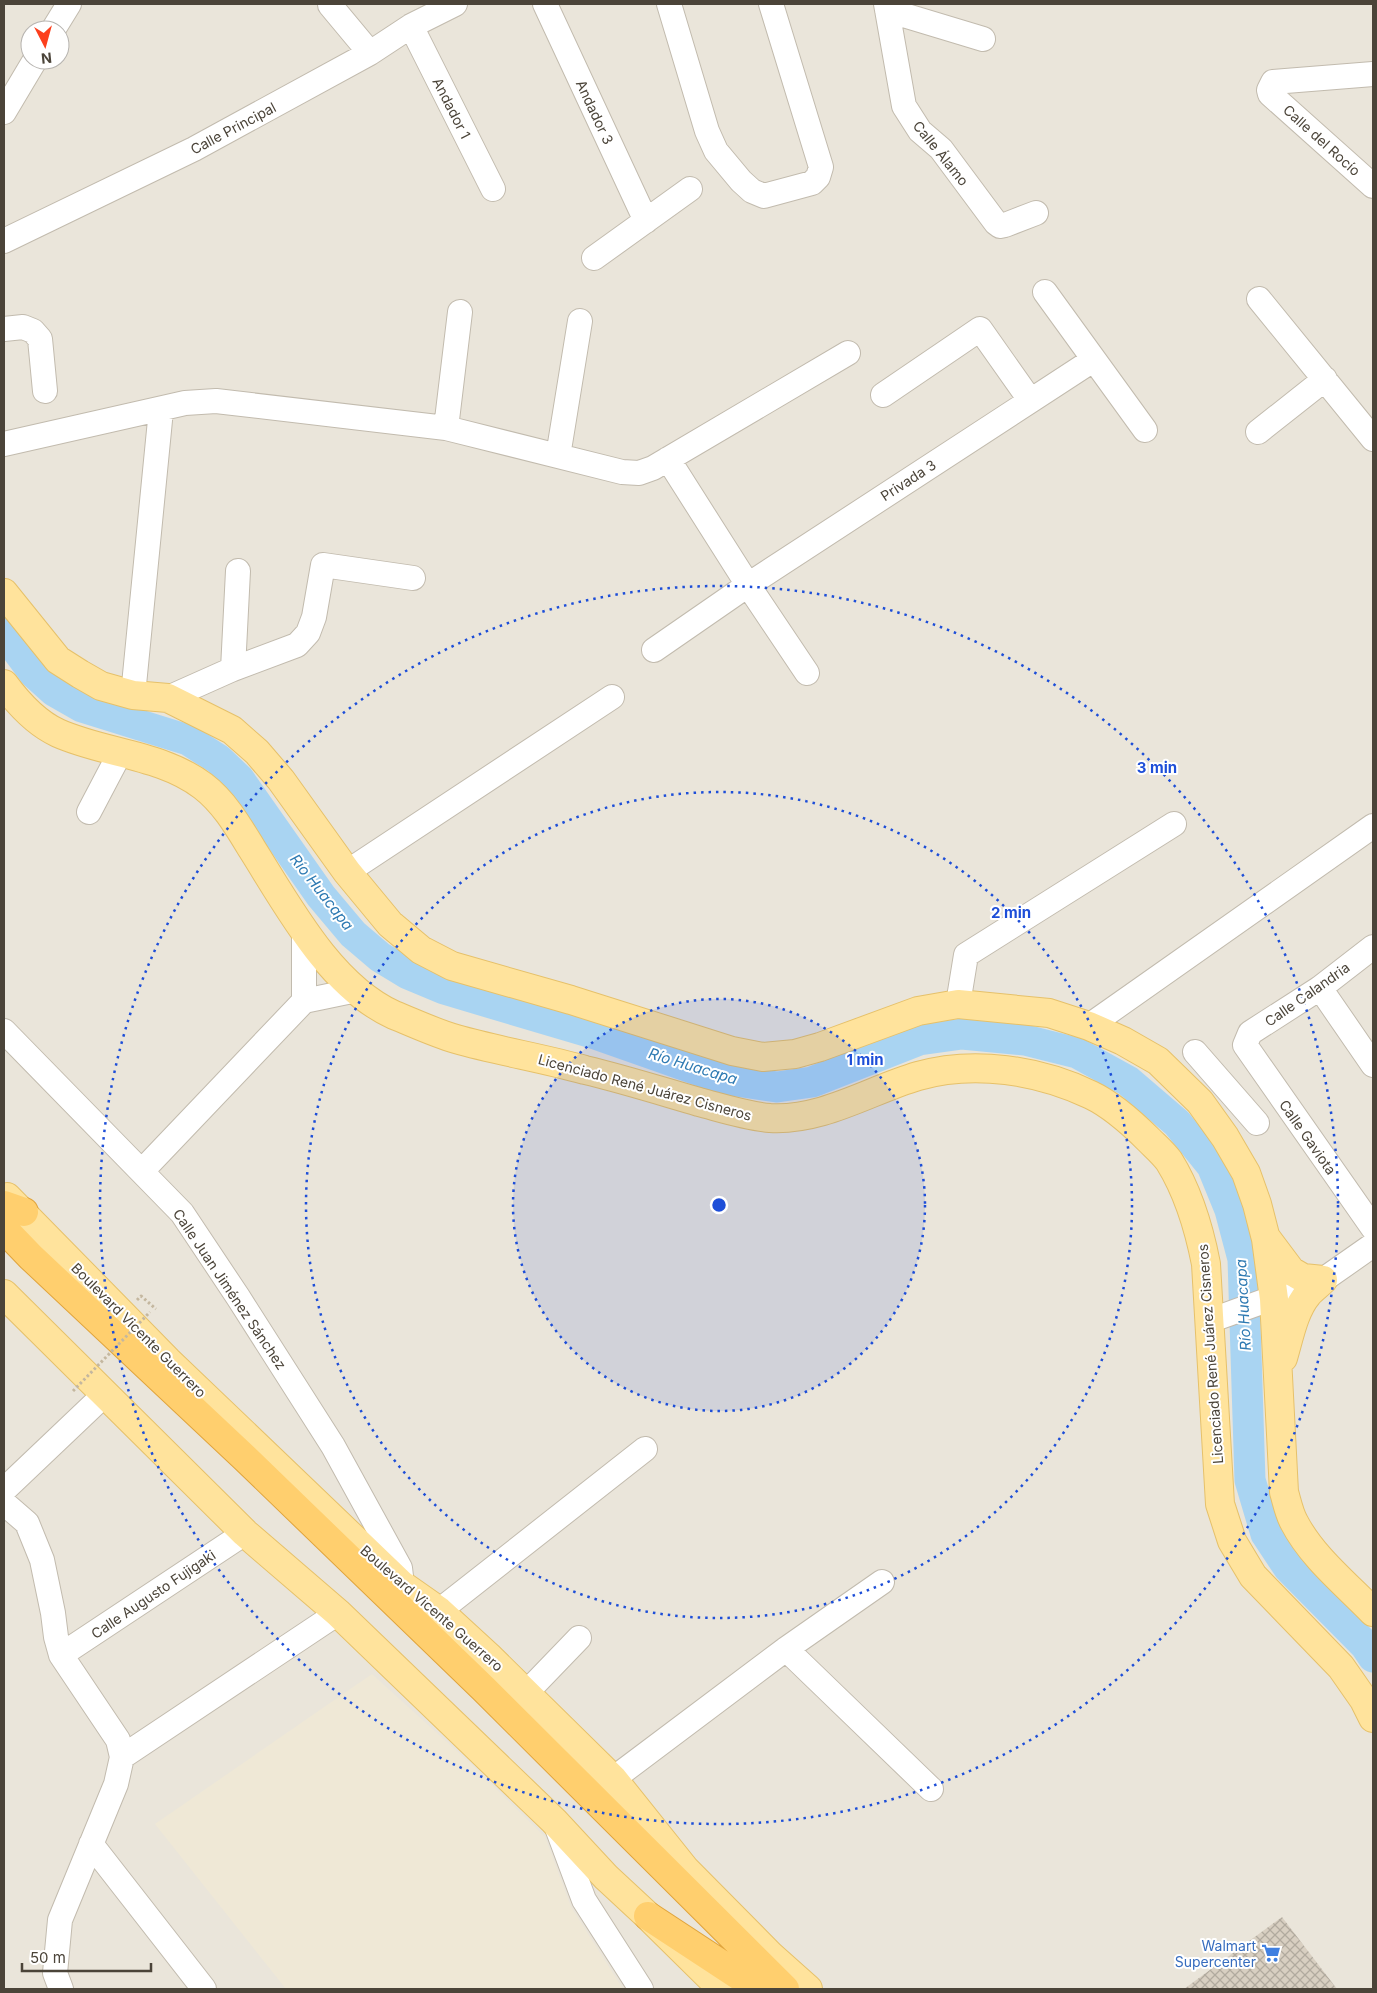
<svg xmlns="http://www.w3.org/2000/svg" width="1377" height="1993" font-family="Inter,sans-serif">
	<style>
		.residential { fill: #eae5da; fill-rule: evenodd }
		.education { fill: #efe8d6 }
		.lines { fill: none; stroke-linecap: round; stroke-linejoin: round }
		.river { stroke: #a9d4f2; stroke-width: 31 }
		.building { fill: url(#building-cross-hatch) }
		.minor-casing { stroke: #c2bbae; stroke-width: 26 }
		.major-casing { stroke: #e6c16a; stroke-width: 30 }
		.highway-casing { stroke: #e0a43c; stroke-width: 30 }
		.path { stroke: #c4b79f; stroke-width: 3; stroke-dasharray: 2.5 2.5; stroke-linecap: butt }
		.minor { stroke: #fff; stroke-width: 24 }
		.major { stroke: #ffe39c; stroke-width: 28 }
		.highway { stroke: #ffcf6e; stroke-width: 28 }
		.path-bridge { stroke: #c4b79f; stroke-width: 3; stroke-dasharray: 2.5 2.5; stroke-linecap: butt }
		.ring { fill: none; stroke: #1d4ed8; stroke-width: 2.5; stroke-dasharray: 2.5 5 }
		.labels { text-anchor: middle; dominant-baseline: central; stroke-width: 4; stroke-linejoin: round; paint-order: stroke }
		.street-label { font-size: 14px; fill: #4b4439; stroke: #fff }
		.shop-label { font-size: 14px; fill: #366cbe; stroke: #fff; text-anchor: end }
		.water-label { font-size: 15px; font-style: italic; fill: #2e7ab2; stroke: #fff }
		.centre { fill: #1d4ed8; stroke: #fff; stroke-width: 2.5 }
		.ring-label { font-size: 15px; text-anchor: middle; font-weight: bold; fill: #1d4ed8; stroke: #fff; stroke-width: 4; stroke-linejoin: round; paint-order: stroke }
	</style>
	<defs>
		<pattern id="building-cross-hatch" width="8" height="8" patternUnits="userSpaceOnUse" patternTransform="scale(1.25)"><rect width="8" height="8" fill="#d8cfc1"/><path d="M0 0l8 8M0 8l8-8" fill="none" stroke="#b1aa9e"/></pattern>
	</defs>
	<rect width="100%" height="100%" fill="#f6f3ec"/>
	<path class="residential" d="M4,4h1369v1985h-1369zM30,30h30v30h-30z"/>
	<path class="education" d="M372,1674l99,90 74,73 26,70 52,82h-337l-131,-165z"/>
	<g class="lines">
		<path class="river" d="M4,633l30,40 20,18 28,16 106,33 30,19 21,20 82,117 32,38 27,23 28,17 36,15 148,44 131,46 54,8 35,-5 107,-42 43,-6 63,6 52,13 51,28 49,42 35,43 18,44 13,49 7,221 16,54 22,33 77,78 8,12"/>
	</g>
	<path class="building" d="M1282,1917l55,72h-153z"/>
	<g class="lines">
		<g class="minor-casing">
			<path id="minor" d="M545,4l101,217
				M669,4l38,127 9,20 25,30 11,10 12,5 48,-13 6,-6 3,-10 -50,-163
				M886,4l18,102 16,25 21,18 55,74 4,3 5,-1 31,-12
				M330,5l40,48
				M887,10l96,29
				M411,26l82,163
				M53,30l16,-26
				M1373,74l-100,8 -4,8 1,4 103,92
				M4,112l31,-52
				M4,241l190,-92 176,-96 41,-27 44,-22
				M594,258l96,-69
				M1045,292l100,138
				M1259,299l114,140
				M4,329l19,-2 10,4 7,8 5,52
				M883,395l97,-66 50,71
				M446,428l14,-116
				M1258,432l67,-53
				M4,444l181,-41 31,-2 230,27 176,44 17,1 14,-5 195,-115
				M558,456l22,-135
				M668,459l80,126 59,88
				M654,650l94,-65 345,-225
				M233,669l5,-98
				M133,695l28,-285
				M168,698l65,-29 64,-24 11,-12 6,-16 9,-52 90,13
				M89,812l31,-59
				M347,872l265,-175
				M304,929v72
				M1373,947l-53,41 -70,45 -5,12 128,183
				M1320,988l53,77
				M958,1004l8,-49 208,-131
				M1089,1026l284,-200
				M4,1031l178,182 56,84 95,149 67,122 2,17
				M1195,1052l62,71
				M142,1171l162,-170 53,-11
				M1209,1321l114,-41 50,-35
				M4,1490l100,-95
				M4,1503l23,20 15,37 11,53 3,24 5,18 57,85 4,17 -6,27 -56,136 -5,53 6,16
				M439,1611l206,-162
				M786,1649l145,140
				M61,1655l184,-122
				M526,1693l53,-55
				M122,1757l216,-144
				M613,1779l173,-130 96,-67
				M556,1825l28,75 57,89
				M91,1844l113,145"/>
		</g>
		<g class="major-casing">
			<path id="major" d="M4,593l54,67 22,14 21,12 32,9 35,3 64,32 25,22 24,28 66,92 43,52 31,26 31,16 119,34 161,51 31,6 32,-3 25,-7 98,-36 40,-7 91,9 40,13 34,15 35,20 42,41 25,35 21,36 11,31 9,35 8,60 10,193c3,10 5,21 10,30 18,35 52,62 79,90
				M4,684c14,19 32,39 54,49 47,21 103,21 145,53 21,16 35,40 49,63 36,57 78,137 142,166 20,8 41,18 62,24 42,12 86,19 129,31 38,9 76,21 114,32 23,6 47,14 71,16 53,3 100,-28 148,-42 56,-16 121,-6 173,19 21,10 41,28 58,45 7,7 14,13 20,21 20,32 30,67 37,103l14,240 12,37 21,35 88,91 23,33 9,18
				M7,1197l161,164 234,224 37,26 49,45 125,123 72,90 86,87 37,33
				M1267,1239l24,32 12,7 20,2
				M4,1294l241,239 93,80 216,208 52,56 42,39 74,73
				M1283,1358c6,-20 11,-48 25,-64 4,-5 10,-9 15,-14"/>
		</g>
		<g class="highway-casing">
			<path id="highway" d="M4,1205l20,7
				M4,1229l27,28 214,201 239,231 301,300
				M648,1916l111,73"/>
		</g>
		<path class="path" d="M137,1300l4,-4 15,13"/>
		<use href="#minor" class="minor"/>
		<use href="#major" class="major"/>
		<use href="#highway" class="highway"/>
		<path class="path-bridge" d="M73,1391l77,-79"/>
	</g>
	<circle cx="719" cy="1205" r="206" fill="#1d4ed8" fill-opacity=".12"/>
	<g class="ring">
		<circle cx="719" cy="1205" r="206"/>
		<circle cx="719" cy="1205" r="413"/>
		<circle cx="719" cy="1205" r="619"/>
	</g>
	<defs>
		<g id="supermarket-bare" transform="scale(1.5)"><path d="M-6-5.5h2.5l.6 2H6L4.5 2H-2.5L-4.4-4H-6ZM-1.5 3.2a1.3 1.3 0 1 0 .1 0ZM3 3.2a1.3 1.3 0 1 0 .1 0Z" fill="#3f7fe0" stroke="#fff" stroke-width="2.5" paint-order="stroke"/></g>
	</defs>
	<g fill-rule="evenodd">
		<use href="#supermarket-bare" x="1271" y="1953"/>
	</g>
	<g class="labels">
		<g class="street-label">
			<text transform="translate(452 108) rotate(63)">Andador 1</text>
			<text transform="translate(595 112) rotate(65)">Andador 3</text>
			<text transform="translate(233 128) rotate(-28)">Calle Principal</text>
			<text transform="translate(1322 140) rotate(42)">Calle del Rocío</text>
			<text transform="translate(941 153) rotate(51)">Calle Álamo</text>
			<text transform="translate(908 480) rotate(-33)">Privada 3</text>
			<text transform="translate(1307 994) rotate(-35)">Calle Calandria</text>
			<text transform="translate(645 1087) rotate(15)">Licenciado René Juárez Cisneros</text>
			<text transform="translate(1308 1137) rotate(55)">Calle Gaviota</text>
			<text transform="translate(230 1289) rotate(56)">Calle Juan Jiménez Sánchez</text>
			<text transform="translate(139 1330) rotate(45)">Boulevard Vicente Guerrero</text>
			<text transform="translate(1210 1354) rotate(-94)">Licenciado René Juárez Cisneros</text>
			<text transform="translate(153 1594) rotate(-34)">Calle Augusto Fujigaki</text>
			<text transform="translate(432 1608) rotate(41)">Boulevard Vicente Guerrero</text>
		</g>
		<g class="shop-label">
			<text x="1256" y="1945">Walmart<tspan x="1256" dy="16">Supercenter</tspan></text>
		</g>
		<g class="water-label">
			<text transform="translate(322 892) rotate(52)">Río Huacapa</text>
			<text transform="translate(693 1066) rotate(17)">Río Huacapa</text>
			<text transform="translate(1243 1305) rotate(-93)">Río Huacapa</text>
		</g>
	</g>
	<circle cx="719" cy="1205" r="8" class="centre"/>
	<g class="ring-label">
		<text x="1157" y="773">3 min</text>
		<text x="1011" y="918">2 min</text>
		<text x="865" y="1065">1 min</text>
	</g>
	<rect width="1377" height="1993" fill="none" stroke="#4b4439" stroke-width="10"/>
	<g transform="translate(45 45) rotate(174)"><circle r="24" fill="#ffffff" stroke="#b7b4b0"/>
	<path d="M0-4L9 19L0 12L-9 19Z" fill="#fc3f1d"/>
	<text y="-8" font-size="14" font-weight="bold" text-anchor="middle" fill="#4b4439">N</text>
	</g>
	<path d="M22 1963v8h129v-8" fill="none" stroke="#4b4439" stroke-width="2.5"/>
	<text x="30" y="1963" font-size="15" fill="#4b4439" stroke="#ffffff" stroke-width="4" paint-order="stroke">50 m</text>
</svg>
